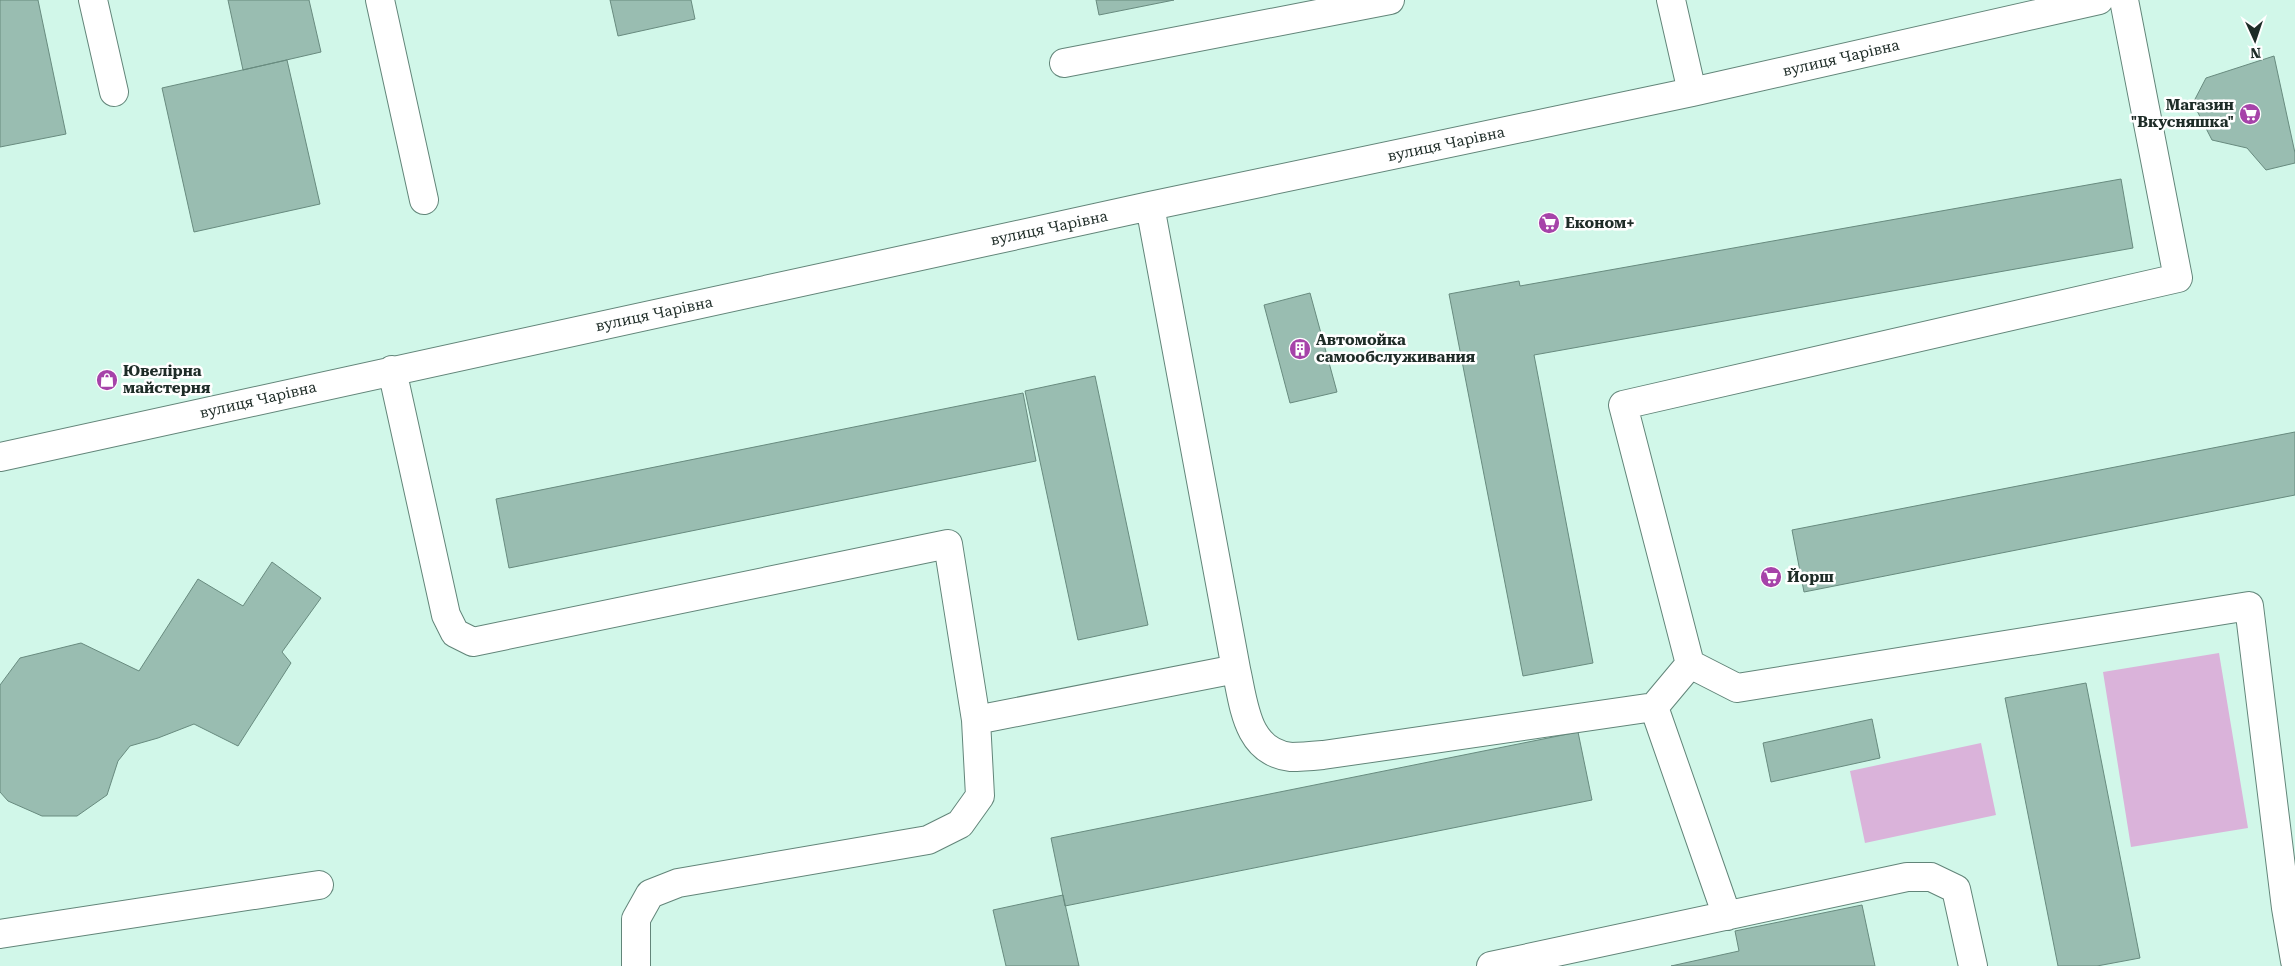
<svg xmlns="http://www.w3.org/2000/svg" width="2295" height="966" font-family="'Roboto Serif',serif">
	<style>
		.green { fill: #dab3da }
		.building { fill: #99bdb1; stroke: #688b7f }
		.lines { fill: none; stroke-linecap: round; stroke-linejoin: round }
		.minor-casing { stroke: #628579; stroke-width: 30 }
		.minor { stroke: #fff; stroke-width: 28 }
		.labels { text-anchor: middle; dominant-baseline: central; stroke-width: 5; stroke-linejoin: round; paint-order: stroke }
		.street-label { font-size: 15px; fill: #1e2c27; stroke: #fff }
		.poi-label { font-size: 15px; font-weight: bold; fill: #1e2c27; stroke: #fff; text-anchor: start }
	</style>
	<rect width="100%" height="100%" fill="#d1f7e9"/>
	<path class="green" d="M2219,653l29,175 -117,19 -28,-175z
		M1981,743l15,72 -131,28 -15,-72z"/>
	<path class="building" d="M0,0h38l28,134 -66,13z
		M228,0h81l12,52 -78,18z
		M610,0h81l4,19 -77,17z
		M1096,0h78l-75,15z
		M2274,56l21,97v10l-29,7 -19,-22 -35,-8 -19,-37 13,-25z
		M287,60l33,144 -126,28 -32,-144z
		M2121,179l12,69 -599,107 59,308 -70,13 -74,-382 70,-13 1,5z
		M1310,293l27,99 -47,11 -26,-98z
		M1095,376l53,249 -70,15 -53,-249z
		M1023,393l13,68 -527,107 -13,-69z
		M2295,432v63l-491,97 -12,-62z
		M272,562l49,36 -39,54 9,11 -53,83 -44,-22 -36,14 -28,8 -12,15 -11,34 -30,21h-35l-34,-15 -8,-9v-107l20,-27 61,-15 58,28 59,-92 45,27z
		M2086,683l54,275 -43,8h-39l-53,-268z
		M1872,719l8,39 -109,24 -8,-39z
		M1578,732l14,68 -527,106 -14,-68z
		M1063,895l16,71h-73l-13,-56z
		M1862,905l13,61h-204l68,-15 -4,-20z"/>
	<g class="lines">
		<g class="minor-casing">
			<path id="minor" d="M93,0l21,92
				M380,0l44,200
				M1671,0l21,92
				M1064,63l326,-63
				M1150,206l86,463c8,35 10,83 55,88 10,0 21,-1 32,-2l331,-48 36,-43 47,24 512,-82 37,302 9,53
				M392,370l54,245 9,18 18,9 475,-98 28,176 4,76 -20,28 -32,16 -250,43 -28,11 -14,25v47
				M0,457l1150,-251 542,-114 407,-92
				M1690,664l-67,-259 555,-127 -54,-278
				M1654,707l73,209
				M976,720l260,-51
				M0,934l319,-49
				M1491,966l416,-89h24l25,12 17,77"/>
		</g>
		<use href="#minor" class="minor"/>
	</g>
	<defs>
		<g id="supermarket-disc" transform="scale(1.125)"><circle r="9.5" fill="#a643a9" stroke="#fff"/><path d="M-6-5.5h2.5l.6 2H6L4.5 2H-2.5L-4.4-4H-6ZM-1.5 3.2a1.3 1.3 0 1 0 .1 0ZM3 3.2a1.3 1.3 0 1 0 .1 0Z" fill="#fff"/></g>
		<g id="building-disc" transform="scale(1.125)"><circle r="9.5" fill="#a643a9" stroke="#fff"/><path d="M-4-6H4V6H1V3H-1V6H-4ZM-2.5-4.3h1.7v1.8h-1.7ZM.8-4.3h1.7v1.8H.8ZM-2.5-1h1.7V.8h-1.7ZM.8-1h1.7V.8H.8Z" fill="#fff"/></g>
		<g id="shop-disc" transform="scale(1.125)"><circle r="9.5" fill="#a643a9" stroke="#fff"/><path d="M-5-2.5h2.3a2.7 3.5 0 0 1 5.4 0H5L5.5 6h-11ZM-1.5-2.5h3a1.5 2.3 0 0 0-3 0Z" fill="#fff"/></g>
	</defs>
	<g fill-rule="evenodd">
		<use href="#supermarket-disc" x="2250" y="114"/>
		<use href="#supermarket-disc" x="1549" y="223"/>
		<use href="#building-disc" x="1300" y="349"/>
		<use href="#shop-disc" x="107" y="380"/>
		<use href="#supermarket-disc" x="1771" y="577"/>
	</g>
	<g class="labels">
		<g class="street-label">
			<text transform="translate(1841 58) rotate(-13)">вулиця Чарівна</text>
			<text transform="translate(1446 144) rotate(-12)">вулиця Чарівна</text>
			<text transform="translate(1049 228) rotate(-12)">вулиця Чарівна</text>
			<text transform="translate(654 314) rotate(-12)">вулиця Чарівна</text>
			<text transform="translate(258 400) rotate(-13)">вулиця Чарівна</text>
		</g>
		<g class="poi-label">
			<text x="2234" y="105" text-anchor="end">Магазин<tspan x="2234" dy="17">"Вкусняшка"</tspan></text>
			<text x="1565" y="223">Економ+</text>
			<text x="1316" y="340">Автомойка<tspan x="1316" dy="17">самообслуживания</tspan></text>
			<text x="123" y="371">Ювелірна<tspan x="123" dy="17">майстерня</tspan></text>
			<text x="1787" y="577">Йорш</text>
		</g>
	</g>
	<g transform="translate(2255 40) rotate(177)" stroke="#ffffff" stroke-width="4" paint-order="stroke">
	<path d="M0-4L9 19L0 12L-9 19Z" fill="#1e2c27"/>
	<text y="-8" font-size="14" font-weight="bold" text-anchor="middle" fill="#1e2c27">N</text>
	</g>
</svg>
